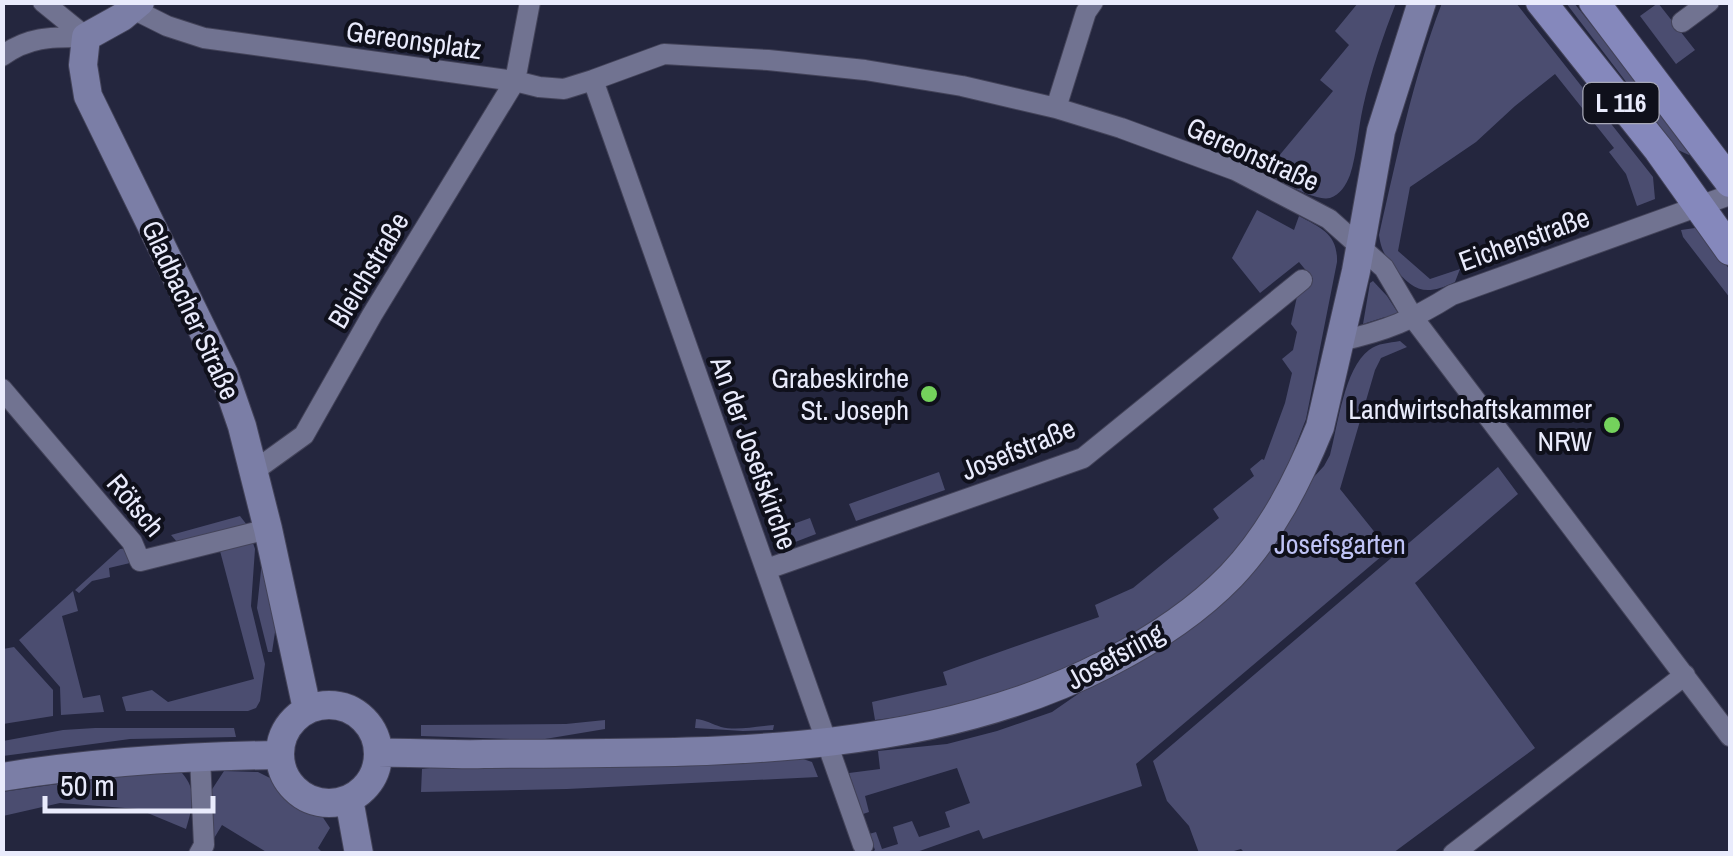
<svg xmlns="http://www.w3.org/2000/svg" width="1733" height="856" font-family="'Archivo Narrow',sans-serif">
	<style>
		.green { fill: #4b4d70 }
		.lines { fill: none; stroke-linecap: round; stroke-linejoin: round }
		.street-casing { stroke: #434359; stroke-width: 22 }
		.secondary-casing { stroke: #434359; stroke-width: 30 }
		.primary-casing { stroke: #434359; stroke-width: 32 }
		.street { stroke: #717391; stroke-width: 20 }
		.secondary { stroke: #7b7ea6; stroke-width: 28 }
		.primary { stroke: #8588bc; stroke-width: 30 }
		.poi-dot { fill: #74d25c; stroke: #0f101b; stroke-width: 4 }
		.labels { text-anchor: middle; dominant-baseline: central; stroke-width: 8; stroke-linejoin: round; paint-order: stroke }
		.shield { fill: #0f101b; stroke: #a8a9b8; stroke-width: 2.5 }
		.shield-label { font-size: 25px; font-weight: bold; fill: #e9ebfc }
		.street-label { font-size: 28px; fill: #e9ebfc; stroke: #0f101b }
		.poi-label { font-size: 28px; fill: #e9ebfc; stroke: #0f101b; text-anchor: end }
		.park-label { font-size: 28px; fill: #bfc3f5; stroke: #0f101b }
	</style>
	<rect width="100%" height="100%" fill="#24263e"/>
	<path class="green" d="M1358,3h38c-13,33 -25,68 -33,104 -5,22 -6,47 -13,68 -4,10 -10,20 -20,23 -16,4 -55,-20 -71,-28l-2,-13 16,6 60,-72 -13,-11 29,-35 -14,-14z
		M1442,3h74l137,174 2,22 -18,7 -11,-32 -17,-22 5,-4 -59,-74 -40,32 -39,36 -66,45 -12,64 32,28 30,-10 -5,13c-31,15 -42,9 -63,-17 -8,-11 -11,-16 -13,-30 18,-78 34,-157 63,-232z
		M1566,3h8l114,142 1,10 -11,-5z
		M1658,3l37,47 -19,14 -36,-48z
		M1257,210l37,20 5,-14c22,12 39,18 38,46l-31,157 -25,64 -34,58 -48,51 -60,44 -67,34 -120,40 -77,10 -3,-18 75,-17 -4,-13 156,-55 -4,-12 38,-17 86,-70 -6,-9 41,-33 -4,-7 12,-10 2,1 21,-57 7,-30 -10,-14 11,-9 4,-18 -6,-8 7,-32 15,-13 -14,-17 -39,31 -28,-35z
		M1695,228l8,6 27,36v28l-47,-61 -2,-7z
		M1373,281l14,15 11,17 -3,4h-10l-22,7 7,-41z
		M1400,341l7,6 -26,11 -6,12 -35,119 49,61 -253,214 6,22 -159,53 -4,-9 -65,23 -46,1 7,-4 -6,-16 7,-2 6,17 16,-5 -5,-17 19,-6 7,16 31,-10 -5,-15 25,-9 -13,-35 -92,28 4,16 -6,2 -14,-41 31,-4 -2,-18 69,-7 50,-13 55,-19 39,-27 59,-31 174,-188 6,-11c8,-30 14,-86 39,-105 9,-7 20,-7 31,-9z
		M1498,467l20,27 -103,89 120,165 -142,105 -147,1 -5,-5 -14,4h-28l-10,-27 -22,-25 -14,-40z
		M939,472l6,18 -89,31 -7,-17z
		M240,516l7,9 -69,18 -7,-8z
		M810,518l6,16 -39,15 -6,-17z
		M253,543l2,6 -4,57 14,58 -5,37 -4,7 -8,3h-122l-4,-14 30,-7 16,12 86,-23 -34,-128z
		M128,548l4,4 -2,11 -21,5 1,9 -18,4 -13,12 -4,-3 45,-41z
		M262,561l15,58 -5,33h-4l-11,-44z
		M73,591l5,20 -16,5 21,82 17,-3 4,17 -43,3 -1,-28 -41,-47z
		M14,647l39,43v26l-50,8v-75z
		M696,719c10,1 16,5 25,8 16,4 36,-1 53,-2l-1,5 -30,1 -48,-3z
		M605,720v9l-66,11 -118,-4v-11l145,-1z
		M95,728h139l2,9 -106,2 -127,17v-15l60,-11z
		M800,758l12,4 6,15 -251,12 -146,3 1,-23 30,-4 318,-4z
		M224,771l34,1 18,9 12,14 34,21 8,12 -12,20 5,5h-55l-46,-28 -9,15 -6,-43z
		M134,773h48c16,18 10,35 4,56l-48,-20 -78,-6 -57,13 -1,-24z"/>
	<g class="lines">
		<g class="street-casing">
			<path id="street" d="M43,2l43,35
				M133,9l34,17 37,12 311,43 24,6 25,2 29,-9 71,-26 104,6 97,10 97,16 94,22 65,20 114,42 94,49 55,49 30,51 316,417
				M1682,22l27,-20
				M2,56c27,-20 51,-19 84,-19
				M593,80l270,765
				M1056,108l30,-96 7,-10
				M1340,341c46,-10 72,-21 112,-46l278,-100
				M2,389l130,153 8,19 128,-32
				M254,471l50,-36 68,-120 143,-234 15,-79
				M767,569l316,-111 219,-178
				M199,854l5,-9 -4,-88
				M1453,854l232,-179"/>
		</g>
		<g class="secondary-casing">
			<path id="secondary" d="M140,2l-18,15 -36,20 -3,28 5,31 136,278 18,52 26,103 39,180
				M280 754a49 49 0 1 1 98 0a49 49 0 1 1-98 0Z
				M378,753c36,-1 71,2 106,1 207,-2 436,7 624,-91 45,-23 87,-50 123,-87 40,-42 67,-95 89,-149l36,-156 25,-140 41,-129
				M2,777c93,-15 184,-21 277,-22
				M349,799l10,55"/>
		</g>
		<g class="primary-casing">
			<path id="primary" d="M1541,2l118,148 71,100
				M1594,2l136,180"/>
		</g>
		<use href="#street" class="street"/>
		<use href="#secondary" class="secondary"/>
		<use href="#primary" class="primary"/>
	</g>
	<g class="poi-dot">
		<circle cx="929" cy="394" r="10"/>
		<circle cx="1612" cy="425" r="10"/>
	</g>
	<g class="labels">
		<rect class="shield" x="1583.5" y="83" width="75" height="40" rx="8"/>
		<g class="shield-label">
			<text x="1621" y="103">L 116</text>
		</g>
		<g class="street-label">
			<text transform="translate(414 40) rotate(8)">Gereonsplatz</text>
			<text transform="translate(1253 154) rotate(24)">Gereonstraße</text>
			<text transform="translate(1524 239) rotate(-20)">Eichenstraße</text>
			<text transform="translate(368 270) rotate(-59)">Bleichstraße</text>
			<text transform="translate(191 310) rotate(65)">Gladbacher Straße</text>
			<text transform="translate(1018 449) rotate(-22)">Josefstraße</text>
			<text transform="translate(754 453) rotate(70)">An der Josefskirche</text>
			<text transform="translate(136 505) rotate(50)">Rötsch</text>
			<text transform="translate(1115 656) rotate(-29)">Josefsring</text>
		</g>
		<g class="poi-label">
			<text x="909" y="378">Grabeskirche<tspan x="909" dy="32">St. Joseph</tspan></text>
			<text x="1592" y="409">Landwirtschaftskammer<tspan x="1592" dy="32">NRW</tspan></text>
		</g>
		<g class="park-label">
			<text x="1340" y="544">Josefsgarten</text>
		</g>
	</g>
	<rect width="1733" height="856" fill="none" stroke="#e9ebfc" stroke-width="10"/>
	<path d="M45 796v15h168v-15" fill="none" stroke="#e9ebfc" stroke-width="5"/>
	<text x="60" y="796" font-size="30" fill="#e9ebfc" stroke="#0f101b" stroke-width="8" paint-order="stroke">50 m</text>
</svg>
